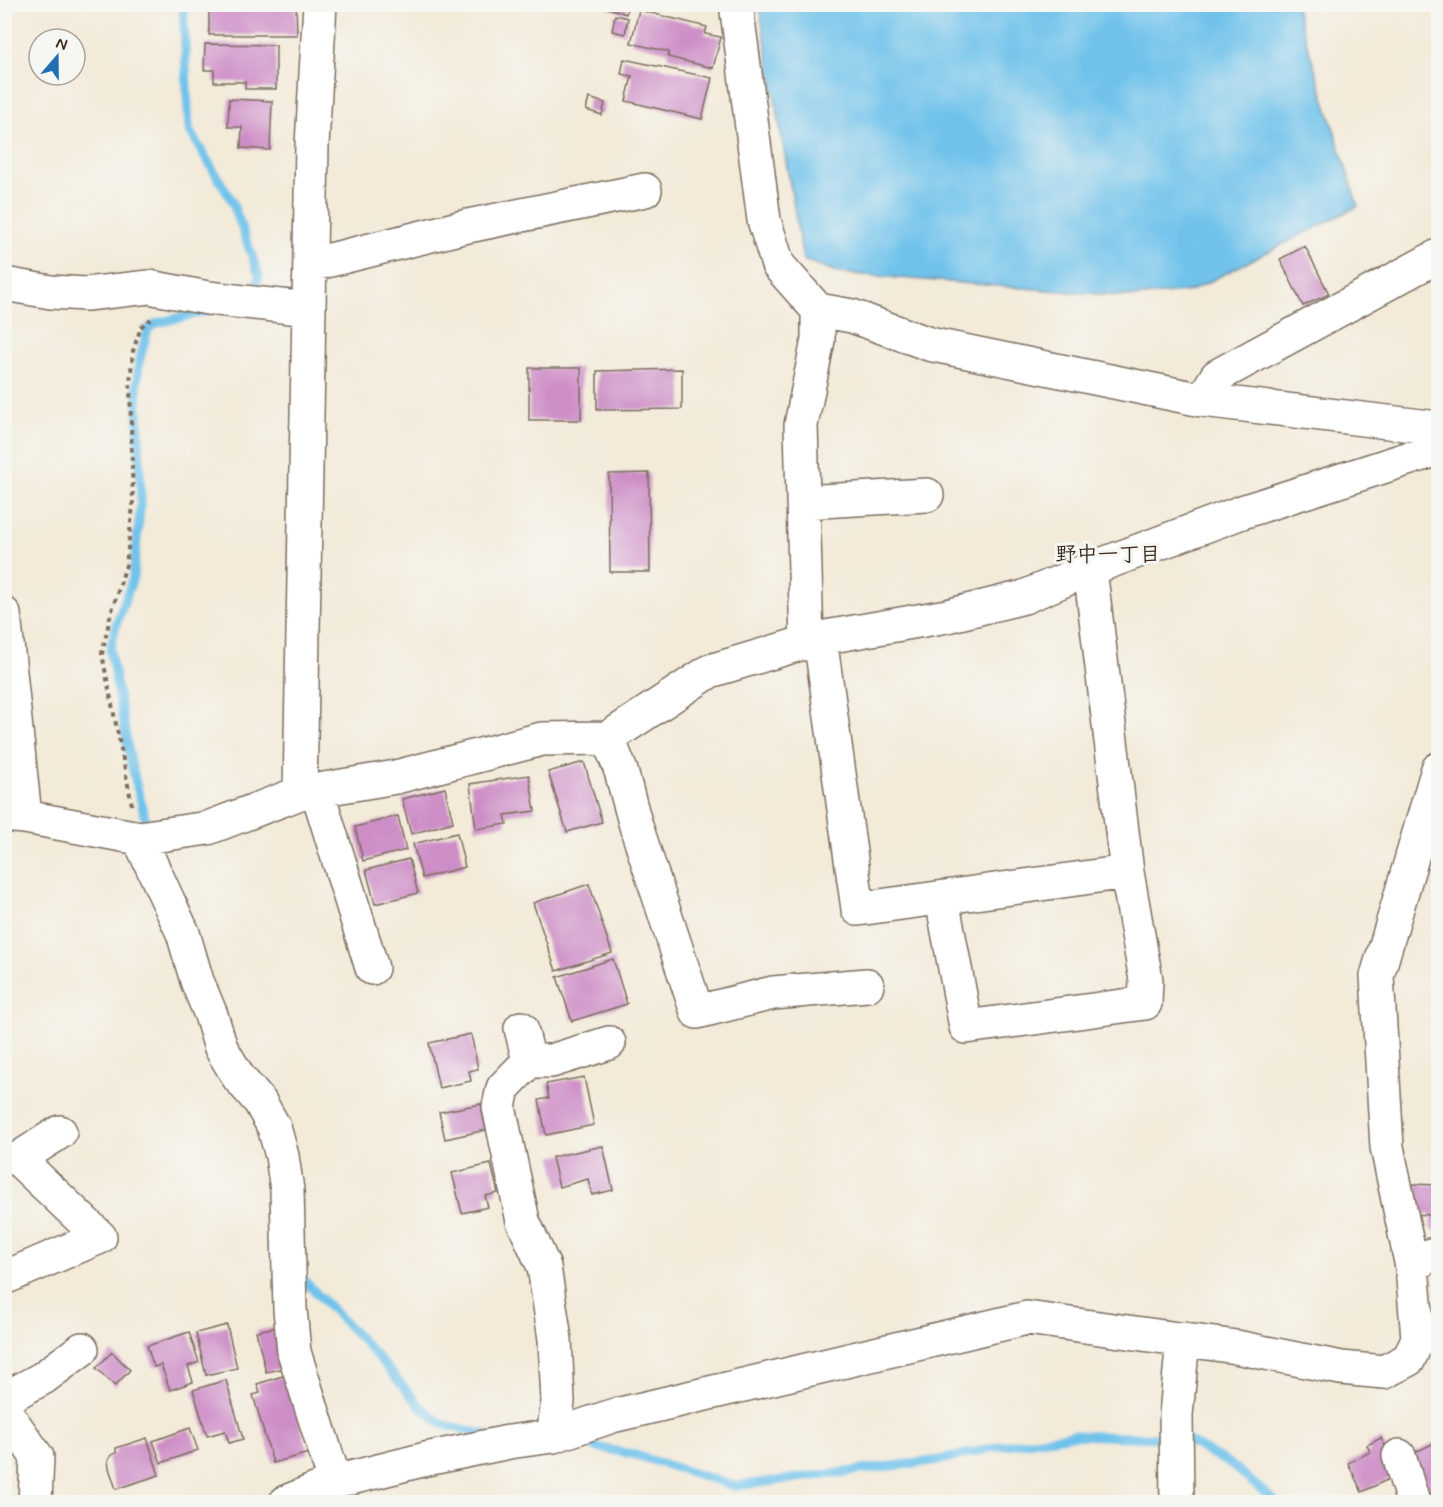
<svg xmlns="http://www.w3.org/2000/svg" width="1443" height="1507" font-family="Mynerve,'Klee One',sans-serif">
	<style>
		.water { fill: #6fc2eb; stroke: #557684; stroke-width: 1.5 }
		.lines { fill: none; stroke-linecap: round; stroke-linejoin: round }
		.stream { stroke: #6fc2eb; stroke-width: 9 }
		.building { fill: #cd8dc6 }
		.minor-casing { stroke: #7b6d5f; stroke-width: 36 }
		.path { stroke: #7b6d5f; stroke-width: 4; stroke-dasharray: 4.5 4.5; stroke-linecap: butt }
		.minor { stroke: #fff; stroke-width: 33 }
		.labels { text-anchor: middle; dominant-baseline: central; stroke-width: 6; stroke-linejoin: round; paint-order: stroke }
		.neighbourhood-label { font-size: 21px; font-weight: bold; fill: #3b2a1e; stroke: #f6f6f2 }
	</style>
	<rect width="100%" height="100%" fill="#f6f6f2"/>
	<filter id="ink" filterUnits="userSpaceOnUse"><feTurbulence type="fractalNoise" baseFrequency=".0167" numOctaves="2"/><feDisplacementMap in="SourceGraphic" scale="12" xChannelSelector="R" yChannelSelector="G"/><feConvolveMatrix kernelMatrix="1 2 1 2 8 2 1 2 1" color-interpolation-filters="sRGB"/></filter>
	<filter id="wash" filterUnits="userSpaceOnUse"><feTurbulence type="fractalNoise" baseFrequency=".008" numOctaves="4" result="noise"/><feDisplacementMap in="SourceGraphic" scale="24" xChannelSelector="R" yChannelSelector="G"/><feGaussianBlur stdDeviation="1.35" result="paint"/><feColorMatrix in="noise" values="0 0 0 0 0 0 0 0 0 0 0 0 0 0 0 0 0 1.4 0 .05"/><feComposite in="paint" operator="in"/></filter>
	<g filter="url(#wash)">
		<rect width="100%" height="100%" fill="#f3ead8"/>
		<path class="water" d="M759,5h536l63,201 -167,85 -57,6 -294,-24 -37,-13z"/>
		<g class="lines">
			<path class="stream" d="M183,4l6,126 43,71 27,74 -2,11
				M147,825l-16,-62 -21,-113 7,-28 16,-44 8,-78 -4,-116 2,-21 9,-34 9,-6 51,-12
				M299,1275l76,79 45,52 22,18 45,11
				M1187,1440l43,24 46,38
				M595,1447l37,7 103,32 205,-26 54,-13 79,-12 87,3"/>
		</g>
		<g id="blocks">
			<path class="building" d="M209,4h87l1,31h-88z
				M597,4h32l-3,10z
				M639,10l68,17 -2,7 16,3 -8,31 -45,-11 1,-5 -38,-9z
				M615,15l13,3 -3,16 -13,-3z
				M205,44l71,1v44h-31v-7h-31v-12h-10z
				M624,59l88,19 -10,41 -76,-18 6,-25 -11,-2z
				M589,98l16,5 -3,12 -16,-5z
				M229,99l43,2 -2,49 -29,-2 1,-21h-14z
				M1305,246l24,48 -26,12 -23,-47z
				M529,368h52v52h-52z
				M682,369v40l-85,1v-39z
				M649,473l1,99h-40l-1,-98z
				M584,762l18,60 -35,10 -19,-60z
				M529,775l6,36 -30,4 2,9 -31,5 -6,-45z
				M445,788l8,34 -42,12 -9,-35z
				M398,816l8,34 -43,11 -8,-34z
				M457,833l8,34 -43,11 -9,-34z
				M409,859l9,34 -43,11 -9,-34z
				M589,884l23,69 -56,18 -23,-68z
				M613,959l14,45 -55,17 -15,-44z
				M471,1034l7,35 -9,2 2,10 -32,7 -10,-45z
				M584,1077l10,48 -48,10 -7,-35 10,-2 -3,-14z
				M481,1104l5,26 -41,9 -6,-27z
				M603,1146l10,44 -21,5 -4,-16 -29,8 -7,-30z
				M491,1164l7,29 -13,3 3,11 -26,6 -10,-40z
				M1410,1184l28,1v45l-8,-1 1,-14 -23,-1z
				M227,1325l10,43 -31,7 -10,-42z
				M283,1326l10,40 -27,6 -10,-41z
				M189,1332l10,30 -11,4 5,16 -23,8 -9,-25 -7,2 -7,-21z
				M112,1352l18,18 -15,16 -19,-18z
				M286,1375l23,78 -36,10 -20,-68 7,-2 -3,-9z
				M226,1380l17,59 -14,4 -4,-12 -18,5 -14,-46z
				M190,1428l8,22 -37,13 -8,-22z
				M147,1438l12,37 -43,14 -7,-21 -1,-7 3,-6 5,-2v-5z
				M1381,1438l13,25 -1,14 -31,15 -14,-29 22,-11 -3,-7z
				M1436,1442l2,4v43l-12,6 -19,-39z"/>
		</g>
	</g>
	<g filter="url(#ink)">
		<use href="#blocks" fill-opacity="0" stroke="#7b6d5f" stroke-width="1.5"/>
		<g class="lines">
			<g class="minor-casing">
				<path id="minor" d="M736,4l28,216 14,45 40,45 34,6 77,28 273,56 236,28
					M310,265l153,-38 182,-37
					M4,284l47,8 35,2 63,-7 59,11 101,11
					M1202,400l15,-24 221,-120
					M803,502l124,-7
					M4,614l21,203
					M820,638l38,271 269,-37
					M807,644l-6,-219 17,-85v-30
					M608,738l13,33 15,55 61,186 76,-19 94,-8
					M317,790l55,178
					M300,793l12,-648 8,-141
					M4,815l21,2 114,21 69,-10 92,-35 96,-16 146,-38 66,-1 102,-67 110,-33 127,-22 77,-19 66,-28 152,-57 196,-63
					M139,838l44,95 14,48 14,34 10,33 18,30 21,24 14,25 8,29 5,34 3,119 4,43 41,130
					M942,899l24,128 179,-24 1,-23 -19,-108 -37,-303
					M521,1028l8,33
					M1412,1267l16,-11 10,-3
					M4,1278l96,-41 -82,-78 42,-27
					M4,1399l39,-21 39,-29
					M4,1410l33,47 -2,45
					M553,1436l5,-34 -3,-63 -11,-72 -21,-46 -24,-114 4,-19 26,-27h22l58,-18
					M1399,1456l14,46
					M286,1502l49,-20 91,-23 83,-17 44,-6 59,-20 415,-98 209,29 105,21 43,4 25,-13 9,-21 -6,-71 -25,-120 -10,-171 61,-207
					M1177,1502l-1,-87 7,-76"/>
			</g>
			<path class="path" d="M132,805l-30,-151 8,-37 16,-52 7,-59 -3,-124 3,-31 8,-24 10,-8"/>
			<use href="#minor" class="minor"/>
		</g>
	</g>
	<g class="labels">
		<g class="neighbourhood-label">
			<text x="1108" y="555">野中一丁目</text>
		</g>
	</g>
	<rect width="1443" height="1507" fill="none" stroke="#f6f6f2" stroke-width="24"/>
	<g transform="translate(57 57) rotate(20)"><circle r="28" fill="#f6f6f2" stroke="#aba49d" stroke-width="1.5"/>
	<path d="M0-4.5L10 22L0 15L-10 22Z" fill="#1f6fb2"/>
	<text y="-9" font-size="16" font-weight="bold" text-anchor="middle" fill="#3b2a1e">N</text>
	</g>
</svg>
